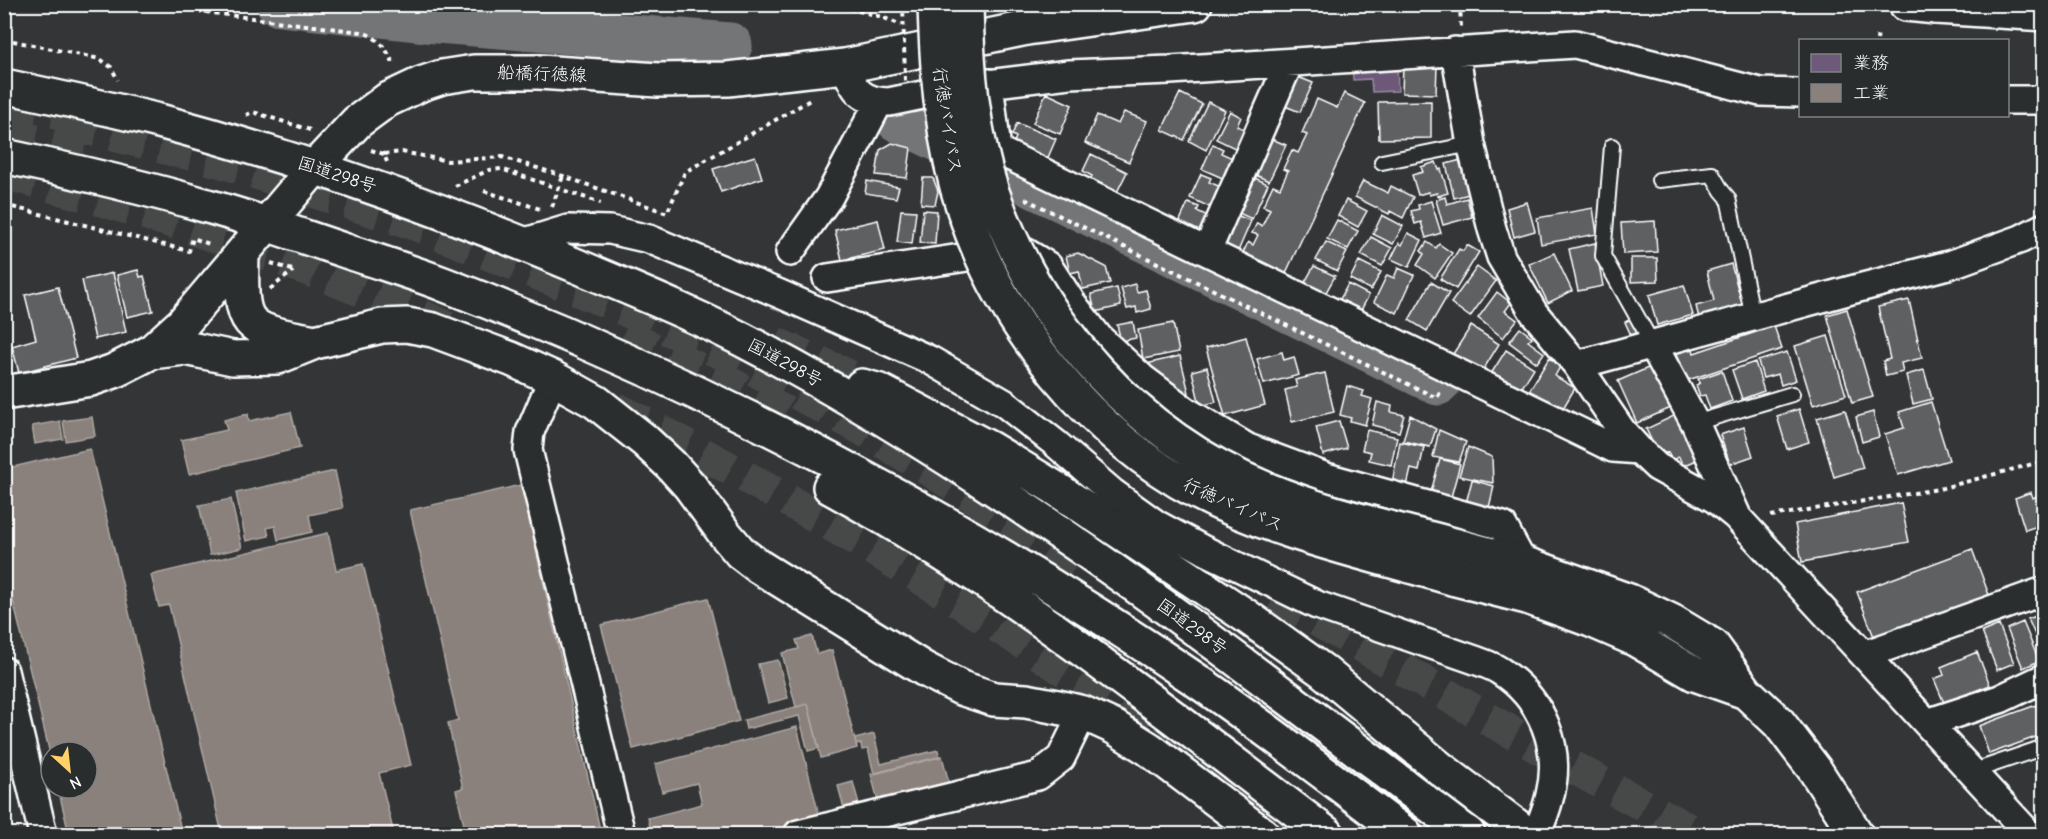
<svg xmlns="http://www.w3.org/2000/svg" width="2048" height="839" font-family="'Comic Neue','Klee One',sans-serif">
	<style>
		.offices { fill: #6d597a; stroke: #998ba2; stroke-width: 1.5 }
		.industry { fill: #8a817c; stroke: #ada7a3; stroke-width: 1.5 }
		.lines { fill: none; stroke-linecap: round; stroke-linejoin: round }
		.river { stroke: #737576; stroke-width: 45 }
		.building { fill: #5f6162; stroke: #fff; stroke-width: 1.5 }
		.highway-tunnel { stroke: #47494a; stroke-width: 33; stroke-dasharray: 33 16; stroke-linecap: butt }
		.lane-casing { stroke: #fff; stroke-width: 18 }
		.street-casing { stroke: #fff; stroke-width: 32 }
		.secondary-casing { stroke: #fff; stroke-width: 38 }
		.primary-casing { stroke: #fff; stroke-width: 38 }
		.highway-casing { stroke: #fff; stroke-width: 38 }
		.path { stroke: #fff; stroke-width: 4; stroke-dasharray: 4.5 4.5; stroke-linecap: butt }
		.lane { stroke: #2a2d2e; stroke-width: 14 }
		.street { stroke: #2a2d2e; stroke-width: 27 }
		.secondary { stroke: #2a2d2e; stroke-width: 33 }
		.primary { stroke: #2a2d2e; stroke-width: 33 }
		.highway { stroke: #2a2d2e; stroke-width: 33 }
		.primary-bridge-casing { stroke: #fff; stroke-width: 38; stroke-linecap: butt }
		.path-bridge { stroke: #fff; stroke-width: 4; stroke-dasharray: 4.5 4.5; stroke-linecap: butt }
		.primary-bridge { stroke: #2a2d2e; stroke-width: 33 }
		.labels { text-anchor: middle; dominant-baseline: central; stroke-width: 6; stroke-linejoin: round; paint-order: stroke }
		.street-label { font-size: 18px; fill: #fff; stroke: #2a2d2e }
	</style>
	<rect width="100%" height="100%" fill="#333536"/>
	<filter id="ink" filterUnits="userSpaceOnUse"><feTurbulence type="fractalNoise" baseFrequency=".0167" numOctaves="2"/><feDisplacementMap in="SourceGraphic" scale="12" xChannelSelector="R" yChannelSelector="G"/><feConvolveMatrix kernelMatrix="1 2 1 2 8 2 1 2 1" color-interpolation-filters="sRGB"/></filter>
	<g filter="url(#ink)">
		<path class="offices" d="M1397,62l1,29 -26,1 -1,-13 -18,1 -1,-16z"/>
		<path class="industry" d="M291,412l9,36 -111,26 -8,-34 46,-10 -3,-10 24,-6 1,7z
			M92,417l3,19 -29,5 -3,-20z
			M60,421l3,18 -28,5 -3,-18z
			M90,449l92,385h-113l-11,-46h29v-36h-36v6l-47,-195v-94z
			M335,471l8,37 -34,7 3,17 -34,8 -3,-14 -8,2 2,8 -23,5 -10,-48z
			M521,485l80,349h-135l-10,-44 7,-2 -15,-65 10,-3 -48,-210z
			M231,499l11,49 -32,7 -11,-50z
			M328,533l8,37 27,-6 48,201 -32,8 15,61h-172l-53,-229 -10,2 -8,-32z
			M708,598l31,123 -106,28 -32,-124z
			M812,636l5,18 15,-4 25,98 -36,10 -13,-54 -12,3 -14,-54 17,-4 -3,-9z
			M778,660l10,38 -20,5 -10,-39z
			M808,704l11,44 -11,3 -9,-35 -53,13 -2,-9z
			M797,727l23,92 -62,15h-106l-4,-16 54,-14 -5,-21 -35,9 -7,-28z
			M874,734l7,30 57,-14 2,7 -66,17 -6,-25 -6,1 -1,-6 -5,1 -1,-6z
			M942,756l8,31 -71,18 -8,-31z
			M853,782l7,26 -15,4 -7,-26z"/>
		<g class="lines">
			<path class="river" d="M279,4l146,16 305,25
				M897,119l541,264"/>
		</g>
		<path class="building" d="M1403,66h34l-1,28 -34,-1z
			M1293,75l20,8 -13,29 -20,-8z
			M1046,93l26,12 -12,29 -27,-11z
			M1180,93l22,11 -18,36 -22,-10z
			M1344,93l21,10 -80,172 -43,-20 6,-13 5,3 5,-10 -6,-2 5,-10 5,3 8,-17 -7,-3 10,-21 7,3 8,-17 -5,-2 9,-19 6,3 9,-18 -5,-2 15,-34 20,9z
			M1431,101v37l-52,1 -1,-37z
			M1208,102l17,8 -19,40 -17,-9z
			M1230,111l11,6 -4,9 14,6 -10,19 -25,-12z
			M1124,112l23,9 -18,41 -44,-19 12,-28 21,9z
			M1017,123l39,16 -10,23 -34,-14 4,-11 -4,-2z
			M1267,137l19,8 -17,36 -18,-8z
			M892,143l19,5 -4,30 -31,-3 4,-25z
			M1213,144l10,5 -2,4 16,7 -10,20 -25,-11z
			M1091,154l36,18 -11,22 -27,-13 3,-5 -9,-5z
			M755,156l7,22 -41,14 -8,-23z
			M1461,160l8,34 -15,4 -8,-34z
			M1436,162l3,8 2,-1 7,24 -10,3 -1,-3 -8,2 -1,-3 -10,3 -6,-20 11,-3 -2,-5z
			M1201,174l10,4 -2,4 16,7 -9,21 -26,-12z
			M1248,175l20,9 -16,35 -20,-9z
			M923,178h10l5,13 -3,14 -14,-1z
			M867,181l32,6 -3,11 -31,-5z
			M1363,181l25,12 3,-7 22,11 -10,21 -13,-7 -1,3 -34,-17z
			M1445,197l2,7 20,-6 5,19 -29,8 -7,-25z
			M1346,200l21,11 -9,16 -20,-11z
			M1431,201l10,32 -15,5 -5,-16 -6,2 -4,-13 8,-2 -1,-4z
			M1527,202l8,29 -21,6 -7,-29z
			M1188,203l11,4 -2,4 15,7 -9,21 -26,-12z
			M1593,208l4,26 -56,10 -4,-26z
			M901,210l15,1 -4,33 -15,-2z
			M923,210l14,1 -2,33 -15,-1z
			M1231,213l20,8 -15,35 -20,-9z
			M1382,215l21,11 -10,18 -20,-10z
			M878,220l7,30 -43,10 -7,-30z
			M1337,220l21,11 -10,18 -21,-10z
			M1655,221l2,31 -34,2 -2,-31z
			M1408,233l14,7 -13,27 -18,-8 8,-16 3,2z
			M1371,237l21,11 -10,18 -21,-11z
			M1326,242l21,10 -10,19 -21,-11z
			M1427,242l9,6 3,-4 13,9 -17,25 -18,-13 7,-11 -3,-3z
			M1595,243l8,43 -25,5 -9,-42z
			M1467,245l12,7 -23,37 -16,-10 19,-30 4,2z
			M1078,253l28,14 4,16 -27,6 -4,-18 -9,2 -4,-17z
			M1554,253l18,38 -24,12 -19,-39z
			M1631,258h26l1,23 -27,1z
			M1359,261l22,11 -10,18 -21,-11z
			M1731,264l14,50 -44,12 -5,-20 18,-5 -7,-30z
			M1314,266l21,10 -10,18 -21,-10z
			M1477,267l19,14 -26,36 -19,-14z
			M1398,268l16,7 -17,38 -23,-11 13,-27 7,3z
			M138,270l2,7 4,-1 9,35 -26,6 -10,-42z
			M113,273l13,59 -31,7 -13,-59z
			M1431,282l18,11 -22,38 -18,-11z
			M1135,284l2,8 9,-2 5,19 -14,4 -1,-6 -9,2 -6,-21z
			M1348,284l21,11 -10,19 -21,-11z
			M1684,285l9,30 -36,10 -8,-30z
			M58,287l18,71 -57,15 -7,-27 24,-7 -11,-44z
			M1117,288l4,18 -26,6 -4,-18z
			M1497,292l14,11 -6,8 12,9 -14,18 -25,-20z
			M1909,300l13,58 -21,5 2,9 -17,4 -3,-15 7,-2 -12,-52z
			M1847,309l26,88 -21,6 -25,-88z
			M1636,316l11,22 -12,6 -10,-22z
			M1133,322l3,16 -15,3 -4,-16z
			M1173,323l6,29 -36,7 -5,-29z
			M1471,326l28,18 -19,31 -29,-18z
			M1774,326l8,23 -97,32 -10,-30 17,-5 2,7z
			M1520,328l12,9 -4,4 16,12 -7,10 -28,-21z
			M1828,336l18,59 -33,10 -18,-59z
			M1246,337l19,68 -40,11 -19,-68z
			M1506,350l28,18 -16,26 -29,-17z
			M1282,352l2,8 10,-3 5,18 -35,9 -7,-25z
			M1787,352l9,28 -15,5 -3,-11 -15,4 -5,-17z
			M1180,356l9,37 -10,3 -27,-23 -2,-10z
			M1549,358l12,7 -6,11 20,12 -13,22 -33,-19z
			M1755,362l9,29 -22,8 -10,-29z
			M1655,365l18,42 -36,16 -19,-42z
			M1207,367l9,35 -16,4 -8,-35z
			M1924,370l8,29 -19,5 -7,-29z
			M1722,371l10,30 -22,8 -5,-14 -5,1 -4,-11 4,-2 -2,-4z
			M1325,373l9,39 -42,10 -7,-32 12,-3 -2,-7z
			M1347,386l17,5 -2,5 10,3 -7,26 -15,-4 1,-3 -11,-3z
			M1377,402l15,4 -1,6 13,3 -5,17 -27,-7z
			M1931,402l18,58 -51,15 -13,-41 19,-6 -5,-16z
			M1799,409l10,33 -22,7 -10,-33z
			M1845,410l18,58 -29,9 -17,-59z
			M1873,412l6,25 -17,5 -6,-25z
			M1678,414l21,45 -16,7 -4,-9 -7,3 -4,-8 -9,4 -13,-27z
			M1410,415l26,14 -6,18 -27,-6z
			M1339,421l8,27 -24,7 -7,-28z
			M1744,427l9,29 -23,8 -10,-29z
			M1367,430l30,7 -6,28 -22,-5 2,-8 -9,-2z
			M1439,430l27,12 -7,20 -26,-5z
			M1400,442l24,5 -5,24 -8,-2 -4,17 -15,-3z
			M1468,447l24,10 1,26 -34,-7z
			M1440,459l20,5 -9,33 -20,-5z
			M1472,480l22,6 -6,26 -23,-5z
			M2031,492l2,6 4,-2 7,18v10l-19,6 -10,-32z
			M1901,503l8,39 -107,20 -7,-38z
			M1972,549l17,46 -115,42 -17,-45z
			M2044,613v42l-16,-36z
			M2023,622l16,39 -16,7 -16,-39z
			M1999,625l15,38 -17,7 -15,-38z
			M1977,652l13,33 -46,18 -10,-24 10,-4 -3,-8z
			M2036,705l8,19v10l-55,20 -10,-28z"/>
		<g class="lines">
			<path class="highway-tunnel" d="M4,106l88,12
				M65,123l157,39 195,63 190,77 130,58 125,69 118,72 106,69
				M4,133l94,20
				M4,173c152,40 300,90 443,154
				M623,335l103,46 72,38
				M775,343l115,51
				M615,408c122,62 243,130 359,203 111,71 218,148 326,223
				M1275,596l288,166 134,72
				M1385,803l42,31"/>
			<g class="lane-casing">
				<path id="lane" d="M1612,146l-9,110 50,89
					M1382,162l89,-18
					M1659,180l53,-6 10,17 6,7 25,119
					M1695,423l97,-29
					M1971,772l73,-25"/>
			</g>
			<g class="street-casing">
				<path id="street" d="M1455,51l16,93 21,85 9,28 33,56 43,52 45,66 17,19 18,17 58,32 21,17 293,318
					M845,66c8,23 16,36 44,36l67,-14 113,-14 101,-4 405,-26 185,48 40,1
					M989,83l8,67 616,298 26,2
					M2008,100h36
					M522,243l46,-14 42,1 39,9 131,55 150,66 74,43 51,40 58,50 43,31 48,26 113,55 158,55c8,3 18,6 25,11 42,27 62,76 50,124 -3,14 -9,27 -13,39
					M1207,251l82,-188
					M790,252l39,-55 50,-95
					M827,278l174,-26h24l23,14 24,37 27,35 43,40 44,33 62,37 78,29 177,49 20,37
					M1653,345l42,78 41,91
					M1577,365l274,-75 101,-26 69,-25 23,-12
					M553,378l-23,54 -2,18 93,384
					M1864,655l180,-64
					M4,671l39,163
					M1927,723l73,-24 44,-21
					M798,834l240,-58 23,-18 22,-45"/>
			</g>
			<g class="secondary-casing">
				<path id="secondary" d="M1906,4l30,3
					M242,254c-2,75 1,75 73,88
					M151,352l34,-4 48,10 45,-1 37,-15 67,-16 25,-1 26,5 78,29 42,19 43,24 48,38 27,25 19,21 35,48 16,19 17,13 166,103 37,19 33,11 32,2 32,6 25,6 31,14 35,22 113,85
					M4,393l87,-14 23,-8 37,-19 32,-29 132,-156 42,-45 30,-22 34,-16 21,-7 32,-5h65l119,8 70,-1 117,-13 182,-38 168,-24"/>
			</g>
			<g class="primary-casing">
				<path id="primary" d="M1936,4v3l108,7
					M1461,547l62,16 106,38 44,21 40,24 33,46 33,31 36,47 41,64
					M1452,578l75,19 64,23 44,19 60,35 51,18"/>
			</g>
			<g class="highway-casing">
				<path id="highway" d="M4,86c52,11 104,22 155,35 143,38 282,88 418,145 62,26 124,51 183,83 253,134 480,313 708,485
					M4,156c70,15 139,31 207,51 46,13 90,29 135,44 33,11 66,21 97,33 263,101 521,237 753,396 71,49 140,102 209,154
					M862,386l18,5 109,57 66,40 191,128 77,55 118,98 86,65
					M830,487c178,97 336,226 497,347"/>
			</g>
			<path class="path" d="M143,4l218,28c18,5 26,17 33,34
				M832,4l50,13 19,8
				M1460,4l1,24
				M4,39l96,20 11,8 7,13
				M1877,40l1,-9
				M246,115l7,-3 57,18
				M371,150l13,4 3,8
				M384,154l18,-2 46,9 54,-4 61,19 104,37 18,-41 125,-72
				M455,186l34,-16 12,-1 100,34
				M484,191l56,18
				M1025,199l412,199 4,-7
				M4,205l185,46 4,-13 19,7
				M552,207l11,-31
				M271,263l21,7
				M270,289l23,-18
				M1771,516l168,-27 105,-28"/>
			<use href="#lane" class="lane"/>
			<use href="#street" class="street"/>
			<use href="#secondary" class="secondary"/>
			<use href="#primary" class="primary"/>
			<use href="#highway" class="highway"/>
			<g class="primary-bridge-casing">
				<path id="primary-bridge" d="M935,4c2,70 7,140 29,206 38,116 128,226 235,283 78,41 169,60 253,85
					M966,4c1,63 6,128 26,188 46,132 143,244 274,297 62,26 130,40 195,58"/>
			</g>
			<path class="path-bridge" d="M903,4l2,77"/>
			<use href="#primary-bridge" class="primary-bridge"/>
		</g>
	</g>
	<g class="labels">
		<g class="street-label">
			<text transform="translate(542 74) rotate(2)">船橋行徳線</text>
			<text transform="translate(947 120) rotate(81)">行徳バイパス</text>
			<text transform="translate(337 175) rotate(18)">国道298号</text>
			<text transform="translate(785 363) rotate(28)">国道298号</text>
			<text transform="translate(1233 505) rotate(24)">行徳バイパス</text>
			<text transform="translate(1192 627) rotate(36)">国道298号</text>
		</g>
	</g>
	<rect width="2048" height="839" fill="none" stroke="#2a2d2e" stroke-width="24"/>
	<rect x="12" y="12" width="2024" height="815" fill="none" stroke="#fff" stroke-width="2" filter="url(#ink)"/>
	<rect x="1799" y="39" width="210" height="78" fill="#2a2d2e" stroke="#7f8182" stroke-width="1.5"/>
	<rect x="1811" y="54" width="30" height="18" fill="#6d597a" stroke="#7f8182" stroke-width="1.5"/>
	<text x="1853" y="69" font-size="18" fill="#ffffff">業務</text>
	<rect x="1811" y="84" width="30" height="18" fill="#8a817c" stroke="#7f8182" stroke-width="1.5"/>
	<text x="1853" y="99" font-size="18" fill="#ffffff">工業</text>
	<g transform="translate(69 770) rotate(153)"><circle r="28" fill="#2a2d2e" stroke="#7f8182" stroke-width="1.5"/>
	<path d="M0-4.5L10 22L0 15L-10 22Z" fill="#ffd166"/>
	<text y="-9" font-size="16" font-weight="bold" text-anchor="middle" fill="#ffffff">N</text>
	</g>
</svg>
